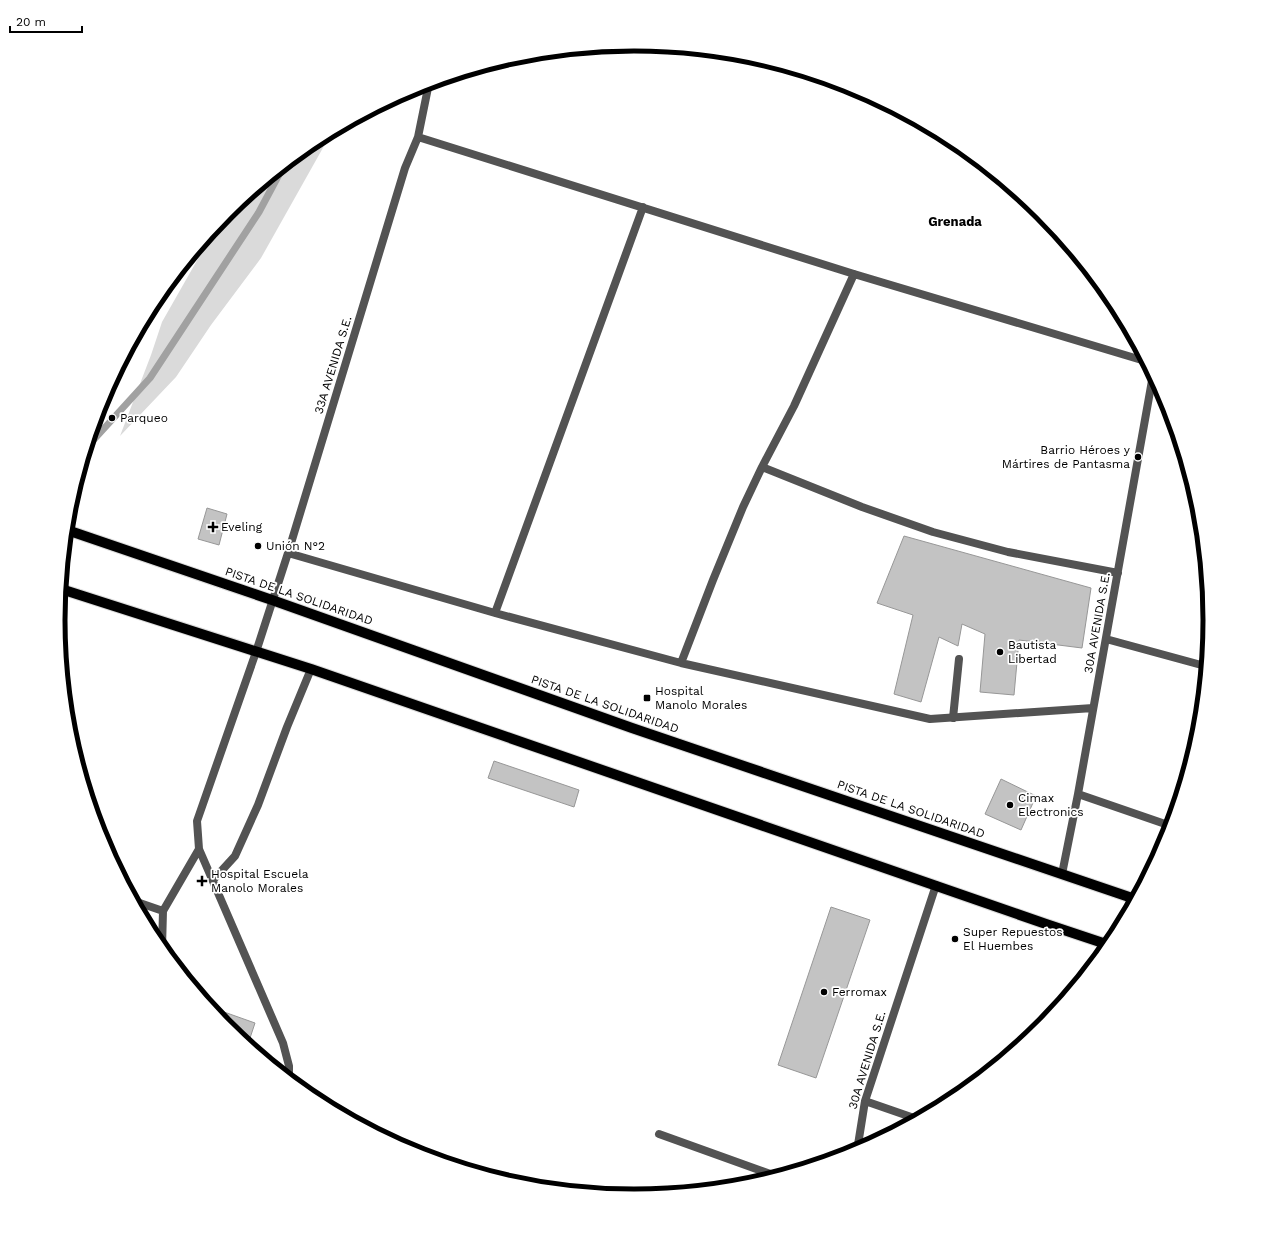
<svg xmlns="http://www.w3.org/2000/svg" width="1268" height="1240" font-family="'Work Sans',sans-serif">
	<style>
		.green { fill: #dadada }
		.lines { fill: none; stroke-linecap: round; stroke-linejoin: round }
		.stream { stroke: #a1a1a1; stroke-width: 7 }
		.building { fill: #c3c3c3; stroke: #979797 }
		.primary-casing { stroke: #dbdbdb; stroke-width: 12 }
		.service { stroke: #535353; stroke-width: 8 }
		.minor { stroke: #535353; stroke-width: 8 }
		.primary { stroke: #000; stroke-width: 10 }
		.poi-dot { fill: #000; stroke: #fff; stroke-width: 1.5 }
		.labels { text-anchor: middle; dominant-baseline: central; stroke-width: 3.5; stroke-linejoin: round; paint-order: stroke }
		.street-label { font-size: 12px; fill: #000; stroke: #fff }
		.poi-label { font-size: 12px; fill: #000; stroke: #fff; text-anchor: start }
		.neighbourhood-label { font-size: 13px; font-weight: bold; fill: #000; stroke: #fff }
		.rim { fill: none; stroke: #000; stroke-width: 5 }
	</style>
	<rect width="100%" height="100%" fill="#fff"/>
	<path class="green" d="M329,133l-5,13 -63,112 -50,67 -35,52 -56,59 31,-81 11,-33 58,-102 7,-7 87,-72z"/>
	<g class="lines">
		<path class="stream" d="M88,446l62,-68 109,-166 24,-45"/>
	</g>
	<path class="building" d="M207,508l20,6 -8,31 -21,-6z
		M904,536l187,52 -9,60 -63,-8 -5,55 -34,-3 5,-58 -23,-10 -4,22 -19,-9 -18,65 -27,-8 19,-79 -36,-12z
		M494,761l85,29 -5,17 -86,-29z
		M1001,779l35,17 -15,34 -36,-16z
		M107,850l9,3 -3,9z
		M831,907l39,13 -54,158 -38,-13z
		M210,1007l45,16 -7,21 -21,-17z"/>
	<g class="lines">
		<g class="primary-casing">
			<path id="primary" d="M67,530l205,70 360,128 503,171
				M61,589l250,80 735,255 63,21"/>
		</g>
		<path class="service" d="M256,652l-59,169 2,28 84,194 6,23v12
			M953,718l6,-59
			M213,880l22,-24 23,-51 29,-78 24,-58
			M134,901l29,10
			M162,948l1,-37 36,-62"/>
		<path class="minor" d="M418,137l436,137 291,87
			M762,467l100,40 71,25 75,20 110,21
			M288,553l207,60 186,50 249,56 163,-11
			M495,613l148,-406
			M1106,639l99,27
			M256,652l32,-99 117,-385 13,-31 11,-54
			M681,663l32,-83 30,-73 19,-40 32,-61 60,-132
			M1078,794l93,32
			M1062,874l16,-80 75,-419
			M865,1101l52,18
			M659,1134l117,42
			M857,1151l8,-50 71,-216"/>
		<use href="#primary" class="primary"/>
	</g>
	<g class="poi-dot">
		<circle cx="112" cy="418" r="4"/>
		<circle cx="1138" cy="457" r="4"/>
		<path d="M211 521h4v4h4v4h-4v4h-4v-4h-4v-4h4z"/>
		<circle cx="258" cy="546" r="4"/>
		<circle cx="1000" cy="652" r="4"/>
		<rect x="643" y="694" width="8" height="8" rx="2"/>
		<circle cx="1010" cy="805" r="4"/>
		<path d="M200 875h4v4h4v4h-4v4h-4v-4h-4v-4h4z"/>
		<circle cx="955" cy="939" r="4"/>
		<circle cx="824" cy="992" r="4"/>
	</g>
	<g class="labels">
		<g class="street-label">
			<text transform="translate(333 365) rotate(-73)">33A AVENIDA S.E.</text>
			<text transform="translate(299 596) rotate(19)">PISTA DE LA SOLIDARIDAD</text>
			<text transform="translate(1097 623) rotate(-80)">30A AVENIDA S.E.</text>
			<text transform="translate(605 704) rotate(19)">PISTA DE LA SOLIDARIDAD</text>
			<text transform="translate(911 809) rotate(19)">PISTA DE LA SOLIDARIDAD</text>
			<text transform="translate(867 1060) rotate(-73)">30A AVENIDA S.E.</text>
		</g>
		<g class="poi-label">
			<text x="120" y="418">Parqueo</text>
			<text x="1130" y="450" text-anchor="end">Barrio Héroes y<tspan x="1130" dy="14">Mártires de Pantasma</tspan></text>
			<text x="221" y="527">Eveling</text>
			<text x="266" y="546">Unión N°2</text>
			<text x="1008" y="645">Bautista<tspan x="1008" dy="14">Libertad</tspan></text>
			<text x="655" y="691">Hospital<tspan x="655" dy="14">Manolo Morales</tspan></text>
			<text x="1018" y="798">Cimax<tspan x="1018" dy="14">Electronics</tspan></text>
			<text x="211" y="874">Hospital Escuela<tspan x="211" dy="14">Manolo Morales</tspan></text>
			<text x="963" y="932">Super Repuestos<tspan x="963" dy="14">El Huembes</tspan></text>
			<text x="832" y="992">Ferromax</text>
		</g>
		<g class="neighbourhood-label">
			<text x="955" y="221">Grenada</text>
		</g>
	</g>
	<path d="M0 0H1268V1240H0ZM65 620a569 569 0 1 1 1138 0a569 569 0 1 1-1138 0Z" fill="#fff" fill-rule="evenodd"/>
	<path class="rim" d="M65 620a569 569 0 1 1 1138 0a569 569 0 1 1-1138 0Z"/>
	<path d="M10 26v6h72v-6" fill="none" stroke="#000000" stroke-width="2"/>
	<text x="16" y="26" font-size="12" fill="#000000" stroke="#ffffff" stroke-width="3" paint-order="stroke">20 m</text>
</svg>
